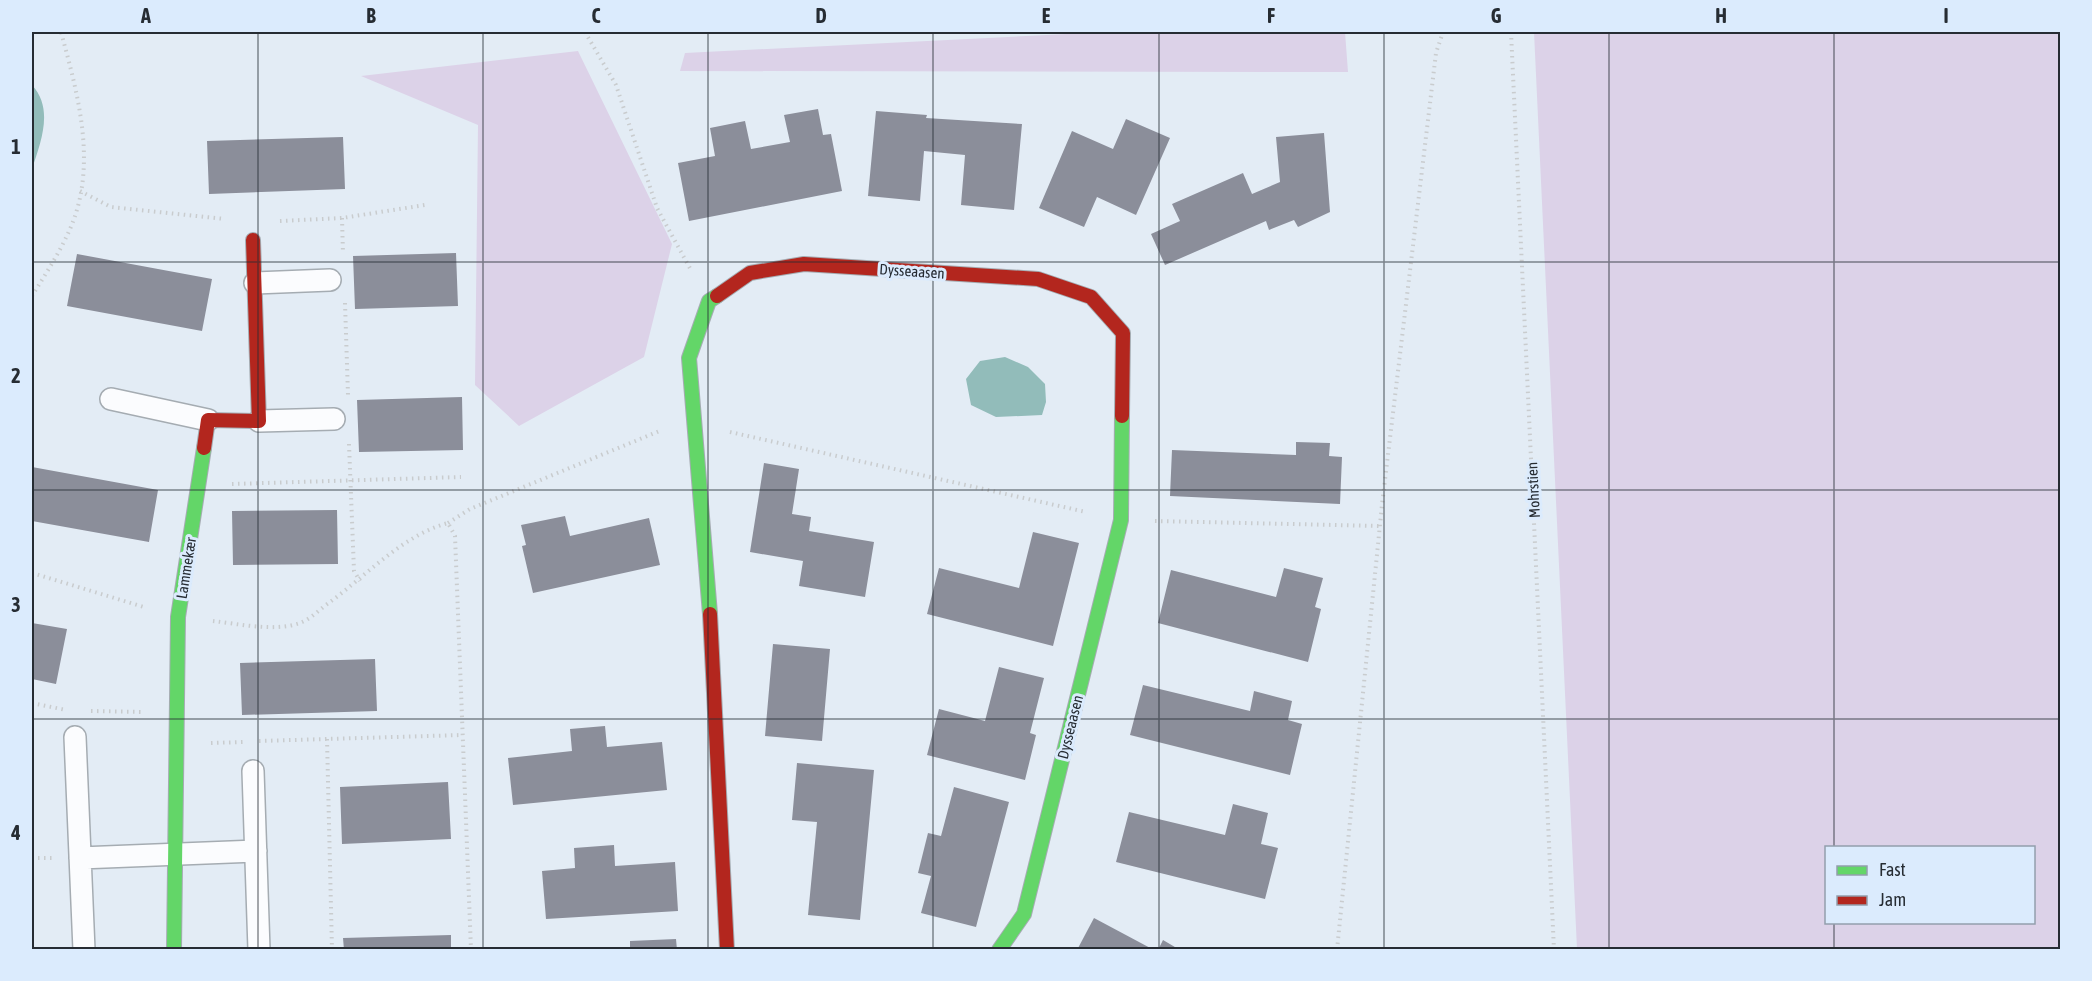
<svg xmlns="http://www.w3.org/2000/svg" width="2092" height="981" font-family="'Asap Condensed',sans-serif">
	<style>
		.green { fill: #dcd2e8; fill-rule: evenodd }
		.water { fill: #92bcba }
		.building { fill: #8b8e9a }
		.lines { fill: none; stroke-linecap: round; stroke-linejoin: round }
		.lane-casing { stroke: #a5acb2; stroke-width: 24 }
		.fast-casing { stroke: #a5acb2; stroke-width: 16 }
		.jam-casing { stroke: #a5acb2; stroke-width: 16 }
		.path { stroke: #c9ccce; stroke-width: 4; stroke-dasharray: 1.5 4.5; stroke-linecap: butt }
		.lane { stroke: #fbfcfe; stroke-width: 21 }
		.fast { stroke: #63d668; stroke-width: 14 }
		.jam { stroke: #b3261e; stroke-width: 14 }
		.grid { fill: none; stroke: #262c33; stroke-width: 1.5; stroke-opacity: 0.55 }
		.labels { text-anchor: middle; dominant-baseline: central; stroke-width: 6; stroke-linejoin: round; paint-order: stroke }
		.street-label { font-size: 15px; fill: #262c33; stroke: #dbebfd }
		.neatline { fill: none; stroke: #262c33; stroke-width: 2 }
		.grid-label { font-size: 20px; text-anchor: middle; font-weight: bold; fill: #262c33 }
	</style>
	<rect width="100%" height="100%" fill="#e3ecf5"/>
	<path class="green" d="M1107,32h238l3,40 -668,-1 5,-18z
		M1534,32h526v917h-483zM1826,848h208v74h-208z
		M578,51l94,193 -28,113 -125,69 -44,-41 3,-260 -117,-49z"/>
	<path class="water" d="M32,85c22,24 9,56 0,84z
		M1005,357l23,10 17,17 1,18 -4,13 -46,2 -25,-12 -5,-26 14,-18z"/>
	<path class="building" d="M818,109l5,26 8,-1 11,57 -153,30 -11,-58 37,-7 -5,-28 35,-7 6,28 39,-7 -6,-27z
		M876,111l51,4 -1,3 96,6 -8,86 -53,-5 4,-50 -41,-4 -4,50 -52,-5z
		M1126,119l44,19 -34,77 -39,-18 -13,30 -45,-19 33,-77 41,18z
		M1324,133l6,79 -32,15 -4,-7 -25,10 -3,-9 -101,44 -14,-31 29,-13 -8,-17 71,-31 9,21 28,-12 -4,-45z
		M343,137l2,52 -136,5 -2,-53z
		M456,253l2,53 -103,3 -2,-53z
		M77,254l135,25 -10,52 -135,-25z
		M462,397l1,53 -104,2 -2,-52z
		M1296,442l34,1 -1,13 13,1 -2,47 -170,-8 2,-46 124,5z
		M764,463l35,6 -7,45 19,3 -2,14 65,11 -9,55 -66,-11 4,-25 -53,-9z
		M32,467l126,23 -9,52 -117,-21z
		M337,510l1,54 -105,1 -1,-54z
		M565,516l5,20 79,-18 11,47 -127,28 -11,-47 4,-1 -5,-20z
		M1033,532l46,11 -26,103 -126,-32 12,-46 80,20z
		M1284,568l39,10 -8,29 6,2 -13,53 -150,-39 13,-53 105,27z
		M32,623l35,6 -11,55 -24,-5z
		M773,644l57,5 -8,92 -57,-5z
		M375,659l2,52 -135,4 -2,-52z
		M999,667l45,11 -14,55 6,2 -11,45 -98,-25 12,-46 46,12z
		M1143,685l107,26 4,-20 38,10 -4,19 14,4 -12,51 -160,-40z
		M605,726l2,21 55,-5 5,48 -154,15 -5,-47 64,-7 -2,-22z
		M797,763l77,7 -14,150 -52,-5 9,-93 -25,-2z
		M448,782l3,57 -109,5 -2,-57z
		M954,787l55,15 -33,125 -55,-14 10,-37 -13,-3 10,-40 13,3z
		M1233,804l35,9 -7,31 17,4 -13,51 -149,-37 13,-50 96,23z
		M614,845l1,21 60,-4 3,49 -132,8 -4,-48 33,-3 -1,-20z
		M1094,918l60,32h-77z
		M451,935v15h-107l-1,-12z
		M676,939l1,11h-47v-9z
		M1163,940l17,10h-22z"/>
	<g class="lines">
		<g class="lane-casing">
			<path id="lane" d="M255,283l75,-3
				M111,399l97,21
				M259,421l75,-2
				M75,737l9,213
				M253,771l6,179
				M80,858l176,-7"/>
		</g>
		<g class="fast-casing">
			<path id="fast" d="M710,614l-21,-256 20,-57 8,-5
				M174,950l4,-333 26,-169
				M999,950l25,-36 97,-394 1,-104"/>
		</g>
		<g class="jam-casing">
			<path id="jam" d="M717,296l33,-23 54,-9 234,15 53,18 32,36 -1,83
				M204,448l4,-28 51,1 -6,-181
				M710,614l17,336"/>
		</g>
		<path class="path" d="M585,32l31,53 41,123 35,64
			M1511,32l43,918
			M80,191l31,16 114,12
			M342,218l1,36
			M280,221l62,-3 83,-13
			M32,296c13,-21 28,-44 38,-67 28,-64 8,-134 -9,-197
			M345,303l3,92
			M730,432l356,80
			M349,444l5,127 6,10
			M232,484l229,-7
			M1155,521l225,5
			M448,523l22,-14 192,-79
			M32,573l112,34
			M213,621c27,3 61,11 87,2 11,-4 21,-15 30,-21 37,-27 73,-67 118,-79l7,13 16,414
			M32,703l34,7
			M91,711l52,1
			M327,739l5,211
			M259,741l203,-6
			M211,743l32,-1
			M32,858h20
			M1337,950l45,-445 54,-452 7,-21"/>
		<use href="#lane" class="lane"/>
		<use href="#fast" class="fast"/>
		<use href="#jam" class="jam"/>
	</g>
	<path class="grid" d="M258,32v918M483,32v918M708,32v918M933,32v918M1159,32v918M1384,32v918M1609,32v918M1834,32v816M32,262h2028M32,490h2028M32,719h2028M1834,922v28"/>
	<g class="labels">
		<g class="street-label">
			<text transform="translate(912 271) rotate(4)">Dysseaasen</text>
			<text transform="translate(1533 490) rotate(-93)">Mohrstien</text>
			<text transform="translate(186 568) rotate(-81)">Lammekær</text>
			<text transform="translate(1070 727) rotate(-76)">Dysseaasen</text>
		</g>
	</g>
	<rect width="2092" height="981" fill="none" stroke="#dbebfd" stroke-width="66"/>
	<rect x="1825" y="846" width="210" height="78" fill="#dbebfd" stroke="#939fac" stroke-width="1.5"/>
	<rect x="1837" y="866" width="30" height="9" fill="#63d668" stroke="#939fac" stroke-width="1.5"/>
	<text x="1879" y="876" font-size="18" fill="#262c33">Fast</text>
	<rect x="1837" y="896" width="30" height="9" fill="#b3261e" stroke="#939fac" stroke-width="1.5"/>
	<text x="1879" y="906" font-size="18" fill="#262c33">Jam</text>
	<rect x="33" y="33" width="2026" height="915" class="neatline"/>
	<g class="grid-label">
		<text x="146" y="23">A</text>
		<text x="371" y="23">B</text>
		<text x="596" y="23">C</text>
		<text x="821" y="23">D</text>
		<text x="1046" y="23">E</text>
		<text x="1271" y="23">F</text>
		<text x="1496" y="23">G</text>
		<text x="1721" y="23">H</text>
		<text x="1946" y="23">I</text>
		<text x="16" y="154">1</text>
		<text x="16" y="383">2</text>
		<text x="16" y="612">3</text>
		<text x="16" y="840">4</text>
	</g>
</svg>
